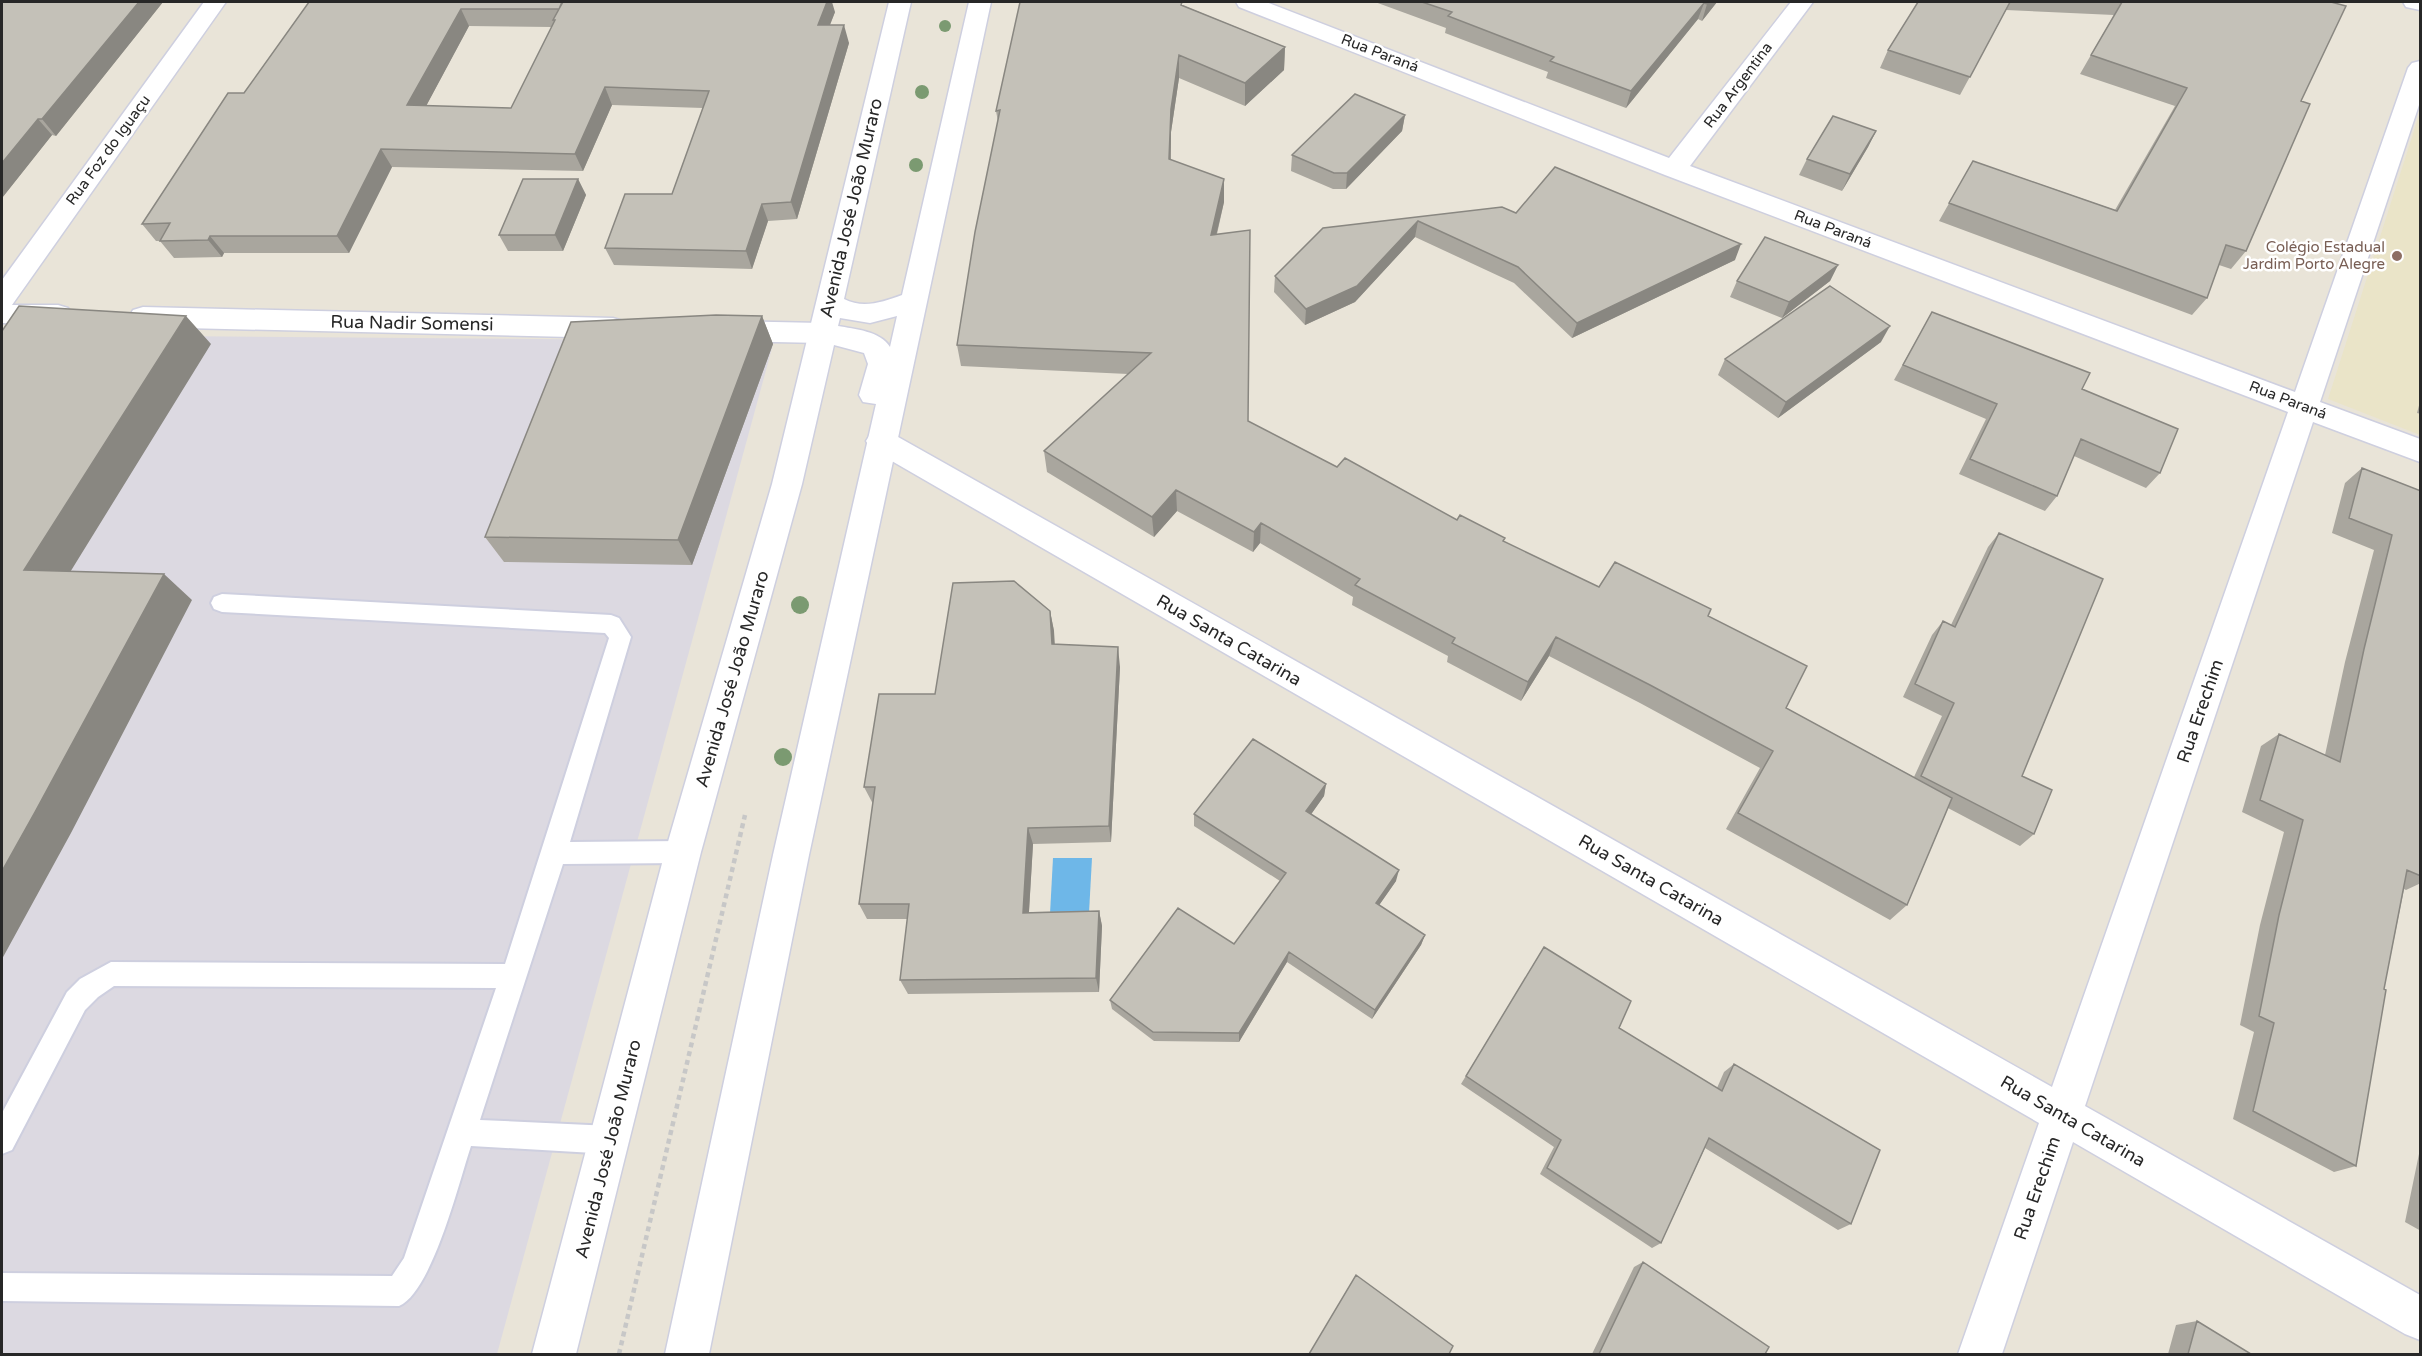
<svg xmlns="http://www.w3.org/2000/svg" width="2422" height="1356" font-family="'Varela Round',sans-serif">
	<style>
		.industrial { fill: #dcd9e1 }
		.education { fill: #eae4c8 }
		.water { fill: #6eb7e8 }
		.lines { fill: none; stroke-linecap: round; stroke-linejoin: round }
		.service-casing { stroke: #cecfdf; stroke-width: 4 }
		.minor-casing { stroke: #cecfdf; stroke-width: 3 }
		.secondary-casing { stroke: #cecfdf; stroke-width: 3 }
		.path { stroke: #c7c7c7; stroke-width: 4.5; stroke-dasharray: 5 4; stroke-linecap: butt }
		.service { fill: #fff; fill-rule: evenodd }
		.minor { fill: #fff; fill-rule: evenodd }
		.secondary { fill: #fff; fill-rule: evenodd }
		.tree { fill: #7b9a71 }
		.wall { fill: #a9a69e; fill-rule: evenodd }
		.shaded-wall { fill: #898781 }
		.building { fill: #c4c1b8; stroke: #898781; stroke-width: 1.5; fill-rule: evenodd }
		.education-dot { fill: #8d6e63; stroke: #fff; stroke-width: 2 }
		.labels { text-anchor: middle; dominant-baseline: central; stroke-width: 5; stroke-linejoin: round; paint-order: stroke }
		.far-street-label { font-size: 15px; fill: #272727; stroke: #fff }
		.far-education-label { font-size: 15px; fill: #785e54; stroke: #fff; text-anchor: end }
		.street-label { font-size: 18px; fill: #272727; stroke: #fff }
	</style>
	<rect width="100%" height="100%" fill="#e9e4d8"/>
	<path class="industrial" d="M47,335l727,6 -277,1013h-495v-953z"/>
	<path class="education" d="M2420,112v323l-92,-36z"/>
	<path class="water" d="M1053,858h39l-3,55 -39,1z"/>
	<g class="lines">
		<g class="service-casing">
			<path id="service" d="M222,594l389,21 8,3 12,19 -61,205 113,-1 9,3 3,8 -3,8 -9,3 -120,1 -83,256 131,6 10,4 4,10 -4,10 -10,4 -140,-8c-12,36 -39,146 -72,160l-397,-5v-28l390,3 12,-18 92,-270 -382,-2 -16,11 -13,13 -73,140 -10,4v-41l65,-121 13,-13 31,-17 394,2 104,-326 -4,-5 -383,-21 -8,-3 -3,-6 3,-6z"/>
		</g>
		<g class="minor-casing">
			<path id="minor" d="M204,2h22l-214,303h46l10,3 4,7 -4,7 -10,3 -56,-2v-43z
				M1236,2h30l403,156 122,-156h22l-123,164 605,226 113,-324 4,-5 8,-2v41l-100,300 100,37v23l-107,-40 -228,684 335,189v45l-15,-6 -332,-192 -71,212h-44l81,-231 -1168,-674 -5,-8 5,-8 10,-3 10,3 1161,654 236,-675 -623,-237 -426,-168z
				M2403,2h17v8l-14,-3z
				M143,307l470,11 10,3 4,7 -4,7 -10,3 -470,-11 -10,-3 -4,-7 4,-7z
				M725,321l97,2 10,3 4,7 -4,7 -10,3 -97,-2 -10,-3 -4,-7 4,-7z"/>
		</g>
		<g class="secondary-casing">
			<path id="secondary" d="M889,2h22l-67,297c19,10 39,3 58,-4l67,-293h22l-182,853 -100,499h-44l108,-499 103,-451 -13,-2 -4,-7 9,-31 -4,-11 -30,-8 -32,139 -101,368 -125,502h-44l133,-502 107,-368zM897,316l-7,31c-9,-16 -36,-18 -52,-21l2,-8 30,5z"/>
		</g>
		<path class="path" d="M619,1354l126,-539"/>
		<use href="#service" class="service"/>
		<use href="#minor" class="minor"/>
		<use href="#secondary" class="secondary"/>
	</g>
	<g class="tree">
		<circle cx="945" cy="26" r="6"/>
		<circle cx="922" cy="92" r="7"/>
		<circle cx="916" cy="165" r="7"/>
		<circle cx="800" cy="605" r="9"/>
		<circle cx="783" cy="757" r="9"/>
	</g>
	<path class="wall" d="M2,2h161l-107,134 -4,-1 -50,63z
		M309,2l526,10 -5,13 19,18 -52,176 -29,2 -16,48 -138,-4 -9,-17 67,-54 31,-86 -91,-3 -29,66 -191,-4 -43,86h-125l-2,4 -48,1 -14,-17h-4l-14,-17 102,-131zM469,26l83,1 -41,81 -85,-2z
		M1375,2h342l-15,19 -4,-2 -72,89 -80,-30 2,-6 -103,-39 1,-5z
		M1918,2h413l-30,99 -55,150 -15,18 -12,-4 -12,33 -15,17 -253,-94 34,-60 142,49 60,-104 -95,-32 34,-59 -108,-5 -46,85 -80,-27 8,-18z
		M1182,5l103,42 -1,23 -39,36 -66,-28 -8,54v28l53,42 -7,32 31,187 89,46 120,53 142,67 109,29 78,92 128,69 28,-61 -39,-19 29,-62 11,-14 8,4 37,-78 11,-14 23,243 12,58 -14,12 -72,-38 -41,97 -17,15 -164,-91 34,-61 -120,-65 -91,-47 -28,45 -74,-39 1,-6 -96,-51 1,-8 -93,-54 -7,9 -76,-41 -23,26 -107,-65 -3,-21 84,-77 -167,-8 -4,-21 41,-223 -2,-11z
		M1405,115l-3,16 -56,58h-13l-42,-18 1,-16z
		M1876,131l-8,16 -26,44 -43,-16 8,-16z
		M578,179l8,16 -23,56h-55l-9,-16z
		M1516,213l219,47 -163,78 -58,-55 -99,-46 -60,65 -50,23 -31,-33 1,-16 48,-48z
		M1838,265l-8,16 -48,37 -52,-21 7,-16z
		M1932,312l150,77 78,84 -14,15 -72,-32 -17,40 -12,15 -86,-37 27,-55 -92,-39z
		M762,316l11,28 -81,221 -188,-3 -19,-25z
		M1881,342l-103,76 -60,-43 7,-16z
		M2421,398v16l-4,-1z
		M2362,468l59,23v392l-15,7 -2,-1 -20,100 -28,177 -22,6 -101,-53 21,-87 -14,-7 20,-100 24,-93 -42,-20 19,-66 18,-12 46,21 20,-93 29,-112 -42,-17 13,-50z
		M1050,611l4,20v13l66,23 -9,175 -78,2 -4,68 70,-1 3,15 -3,66 -191,2 -8,-14 8,-61h-41l-8,-15 14,-100 -9,-17z
		M1326,784l-2,12 -13,18 85,67 -17,24 46,30 -4,10 -49,74 -85,-57 -48,80 -85,-1 -42,-32 -2,-9 124,-56 46,-63 -86,-55v-12z
		M1544,947l75,81 98,60 7,-16 10,-8 117,160 -13,6 -133,-82 -44,95 -9,5 -112,-74 14,-27 -93,-63z
		M2420,1149h1v82l-16,-9z
		M1643,1262l122,92h-173l42,-87z
		M2197,1321l54,33h-83l8,-29z"/>
	<path class="shaded-wall" d="M139,2h24l-107,134 -14,-17z
		M827,2h5l3,10 -12,30 -5,-17z
		M1709,2h8l-15,19 5,-17z
		M1704,3l-6,16 -72,89 5,-17z
		M461,9l8,17 -52,97 -10,-18z
		M844,25l5,18 -52,176 -6,-17z
		M1285,47l-1,23 -39,36v-23z
		M1179,55v23l-8,54 -1,50 -1,-23 2,-50z
		M605,87l7,18 -29,66 -8,-17z
		M1405,115l-3,16 -56,58 1,-16z
		M38,119l14,16 -50,63v-35z
		M1876,131l-8,16 -26,44 8,-17z
		M381,149l11,18 -43,86 -12,-17z
		M578,179l8,16 -23,56 -8,-16z
		M1224,179v23l-13,55v-22z
		M762,204l6,17 -16,48 -6,-18z
		M1418,221l-3,16 -60,65 -50,23 1,-16z
		M210,236l14,17 -2,4 -14,-17z
		M1741,244l-6,16 -163,78 5,-15z
		M1838,265l-8,16 -48,37 7,-16z
		M186,316l25,28 -155,251 -32,-25z
		M762,316l11,28 -81,221 -14,-25z
		M1890,326l-9,16 -103,76 8,-16z
		M1176,490l1,21 -23,26 -2,-20z
		M1261,523l-1,20 -7,9 1,-20z
		M164,574l28,26 -121,233 -69,126v-88z
		M1050,611l4,20 2,32 -4,-19z
		M1556,637l-7,19 -28,45 7,-19z
		M1118,647l2,20 -9,175 -2,-16z
		M1326,784l-2,12 -19,27 1,-12z
		M1028,828l5,16 -5,83 -5,-14z
		M1399,870l-3,11 -23,33 3,-11z
		M1099,911l3,15 -3,66 -3,-14z
		M1425,935l-4,10 -49,74 3,-9z
		M1289,952l-2,10 -48,80v-9z"/>
	<path class="building" d="M2,2h137l-97,117h-4l-36,44z
		M309,2h253l-3,7 4,-7h264l-9,23h26l-53,177 -29,2 -16,47 -141,-3 20,-54h47l37,-103 -104,-4 -30,67 -194,-5 -44,87h-127l-2,4 -48,1 10,-18 -28,1 86,-131h16zM461,9h98l-6,11h2l-44,88 -104,-3z
		M1020,2h162l-1,3 104,42 -40,36 -66,-28 -8,54 -2,50 55,20 -13,56 39,-5 -2,191 89,46 8,-9 112,62 3,-5 45,23 -2,3 96,46 16,-25 96,47 -3,7 99,50 -21,42 166,90 -45,107 -169,-92 35,-62 -123,-66 -94,-48 -28,45 -76,-39 3,-5 -100,-53 5,-6 -99,-56 -7,9 -78,-42 -24,27 -108,-66 107,-98 -194,-8 18,-113 25,-122 -4,1z
		M1422,2h287l-2,2 -3,-1 -73,88 -81,-30 4,-4 -106,-41 4,-4z
		M1918,2h92l-40,75 -82,-27z
		M2122,2h209l15,4 -45,95 9,3 -64,147 -20,-6 -19,53 -258,-95 24,-42 144,50 70,-123 -96,-33z
		M1355,94l50,21 -58,58h-13l-42,-18z
		M1833,116l43,15 -26,43 -43,-15z
		M1555,167l186,77 -164,79 -59,-56 -100,-46 -61,65 -51,23 -31,-33 48,-48 179,-21 14,6z
		M523,179h55l-23,56h-56z
		M1765,237l73,28 -49,37 -52,-21z
		M1830,286l60,40 -104,76 -61,-43z
		M19,306l167,10 -162,254 140,4 -129,238 -33,59v-540z
		M1932,312l158,61 -8,16 96,40 -18,44 -79,-34 -24,57 -87,-37 27,-55 -94,-39z
		M716,315l46,1 -84,224 -193,-3 86,-215z
		M2362,468l59,23v385l-14,-6 -23,119 2,1 -30,176 -103,-55 21,-88 -15,-7 20,-101 24,-95 -43,-20 19,-66 61,28 24,-113 28,-114 -43,-17z
		M1999,533l104,46 -81,197 30,14 -18,44 -113,-58 33,-73 -39,-19 28,-63 12,6z
		M1014,581l36,30 2,33 66,3 -9,179 -81,2 -5,85 76,-2 -3,67 -196,2 9,-76h-50l16,-117h-11l15,-93h56l18,-111z
		M1253,739l73,45 -20,27 93,59 -23,33 49,32 -50,75 -86,-58 -50,81 -86,-1 -43,-32 68,-92 56,36 52,-71 -92,-59z
		M1544,947l87,54 -12,27 103,63 12,-27 146,86 -29,74 -142,-86 -48,105 -114,-75 14,-28 -95,-64z
		M1643,1262l126,85 -4,7h-166z
		M1356,1275l97,71 -4,8h-140z
		M2197,1321l54,33h-63z"/>
	<circle class="education-dot" cx="2397" cy="256" r="6"/>
	<g class="labels">
		<g class="far-street-label">
			<text transform="translate(1380 53) rotate(21)">Rua Paraná</text>
			<text transform="translate(1738 85) rotate(-53)">Rua Argentina</text>
			<text transform="translate(108 150) rotate(-54)">Rua Foz do Iguaçu</text>
			<text transform="translate(1833 229) rotate(21)">Rua Paraná</text>
			<text transform="translate(2288 400) rotate(21)">Rua Paraná</text>
		</g>
		<g class="far-education-label">
			<text x="2385" y="247">Colégio Estadual<tspan x="2385" dy="17">Jardim Porto Alegre</tspan></text>
		</g>
		<g class="street-label">
			<text transform="translate(851 208) rotate(-77)">Avenida José João Muraro</text>
			<text transform="translate(412 323) rotate(1)">Rua Nadir Somensi</text>
			<text transform="translate(1229 640) rotate(30)">Rua Santa Catarina</text>
			<text transform="translate(732 679) rotate(-74)">Avenida José João Muraro</text>
			<text transform="translate(2200 711) rotate(-71)">Rua Erechim</text>
			<text transform="translate(1651 880) rotate(30)">Rua Santa Catarina</text>
			<text transform="translate(2073 1121) rotate(30)">Rua Santa Catarina</text>
			<text transform="translate(608 1149) rotate(-76)">Avenida José João Muraro</text>
			<text transform="translate(2037 1188) rotate(-71)">Rua Erechim</text>
		</g>
	</g>
	<rect width="2422" height="1356" fill="none" stroke="#272727" stroke-width="6"/>
</svg>
